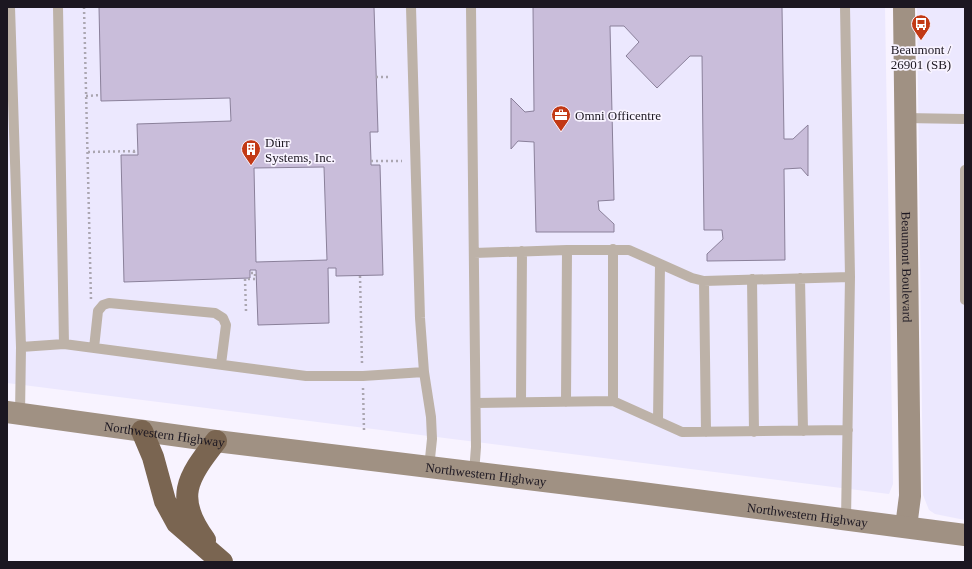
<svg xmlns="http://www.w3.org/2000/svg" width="972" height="569" font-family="Georgia,serif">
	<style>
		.commercial { fill: #ece8fe }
		.building { fill: #c9bdda; stroke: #8a809a; fill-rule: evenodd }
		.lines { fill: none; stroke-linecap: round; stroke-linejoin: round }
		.path { stroke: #aba6b1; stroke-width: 2.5; stroke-dasharray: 2 3; stroke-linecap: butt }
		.lane { stroke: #bdb2a8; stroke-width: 10 }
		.secondary { stroke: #a09183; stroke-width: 22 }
		.highway { stroke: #7a6551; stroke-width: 22 }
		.labels { text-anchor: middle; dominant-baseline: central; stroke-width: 3.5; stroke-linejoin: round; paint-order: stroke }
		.poi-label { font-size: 13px; fill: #1c1721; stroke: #f8f3ff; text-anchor: start }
		.street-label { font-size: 13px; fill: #1c1721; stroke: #f8f3ff }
	</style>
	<rect width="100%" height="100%" fill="#f8f3ff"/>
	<path class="commercial" d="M7,7h878l8,477 -4,10 -882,-111z
		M917,7h48v513l-30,-6 -6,-4 -6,-15z"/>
	<path class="building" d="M99,7h275l4,125h-8l1,29v4h9l3,110 -47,1v-8h-8l1,55 -71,2 -2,-55h-6v8l-126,4 -3,-127h17l-1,-31 94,-3 -1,-23 -129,3zM324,167l3,93 -71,2 -2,-94z
		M533,7h249l2,132h9l15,-14v51l-7,-8 -17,1 1,91 -78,1v-7l16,-15 -1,-9h-18l-2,-174h-12l-33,32 -31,-32 13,-14 -15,-16h-14l4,174 -16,1 1,9 15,14v8h-78l-2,-90 -16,-1 -7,8v-51l14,14 9,-1z"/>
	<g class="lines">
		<path class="path" d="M84,7l7,293
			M376,77h14
			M86,96l15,-1
			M134,151v4
			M88,152l50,-1
			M371,161h31
			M360,276l2,87
			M246,311l-1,-32h10v-6h-5
			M363,388l1,42"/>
		<path class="lane" d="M10,7l11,340 -1,67
			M58,7l6,337
			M411,7l9,311 4,54 7,45 1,22 -3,29
			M471,7l5,440 -2,26
			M845,7l5,270
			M905,118l60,1
			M965,170v130
			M613,249v152
			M474,253l93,-3h62l63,28 12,3 146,-4 -4,243
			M800,278l3,153
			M752,279l2,153
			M704,281l2,151
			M21,347l43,-3 242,32h57l61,-4
			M94,348l4,-37 5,-6 6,-2 106,10 8,5 3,7 -5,39
			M521,402l1,-151
			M566,402l1,-152
			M476,403l137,-2 69,31 166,-2
			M658,421l2,-157"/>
		<g class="secondary">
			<path id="s1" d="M904,7l6,489 -4,31"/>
			<path id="s2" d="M7,412l209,29 418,51 331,43"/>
		</g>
		<path class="highway" d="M142,431l11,26 12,44 12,22 45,39
			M205,540c-31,-42 -18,-62 11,-99"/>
	</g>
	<defs>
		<g id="bus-pin" transform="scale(1)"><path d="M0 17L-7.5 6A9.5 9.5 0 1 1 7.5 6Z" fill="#c23915" stroke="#f8f3ff"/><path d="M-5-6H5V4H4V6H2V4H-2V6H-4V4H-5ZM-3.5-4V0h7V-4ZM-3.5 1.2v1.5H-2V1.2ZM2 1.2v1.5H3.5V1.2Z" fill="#fff"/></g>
		<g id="office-pin" transform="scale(1)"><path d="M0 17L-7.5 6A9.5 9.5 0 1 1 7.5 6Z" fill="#c23915" stroke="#f8f3ff"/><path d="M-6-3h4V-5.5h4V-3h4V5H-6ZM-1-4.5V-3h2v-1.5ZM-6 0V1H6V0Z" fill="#fff"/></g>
		<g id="building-pin" transform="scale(1)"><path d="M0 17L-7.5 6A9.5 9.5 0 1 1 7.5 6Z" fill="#c23915" stroke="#f8f3ff"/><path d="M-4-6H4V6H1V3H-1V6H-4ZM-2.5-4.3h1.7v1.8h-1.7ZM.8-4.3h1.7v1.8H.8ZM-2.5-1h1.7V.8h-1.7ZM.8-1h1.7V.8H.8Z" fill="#fff"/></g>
	</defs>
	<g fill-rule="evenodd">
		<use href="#bus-pin" x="921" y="24"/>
		<use href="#office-pin" x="561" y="115"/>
		<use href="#building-pin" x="251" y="149"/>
	</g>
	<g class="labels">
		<g class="poi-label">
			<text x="921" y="49" text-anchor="middle">Beaumont /<tspan x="921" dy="15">26901 (SB)</tspan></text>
			<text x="575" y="115">Omni Officentre</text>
			<text x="265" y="142">Dürr<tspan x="265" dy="15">Systems, Inc.</tspan></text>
		</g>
		<g class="street-label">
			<text stroke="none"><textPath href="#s1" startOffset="260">Beaumont Boulevard</textPath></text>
			<text stroke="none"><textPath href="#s2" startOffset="159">Northwestern Highway</textPath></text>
			<text stroke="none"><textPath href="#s2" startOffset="483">Northwestern Highway</textPath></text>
			<text stroke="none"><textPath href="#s2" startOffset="807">Northwestern Highway</textPath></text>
		</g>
	</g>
	<rect width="972" height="569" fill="none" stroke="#1c1721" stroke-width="16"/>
</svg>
